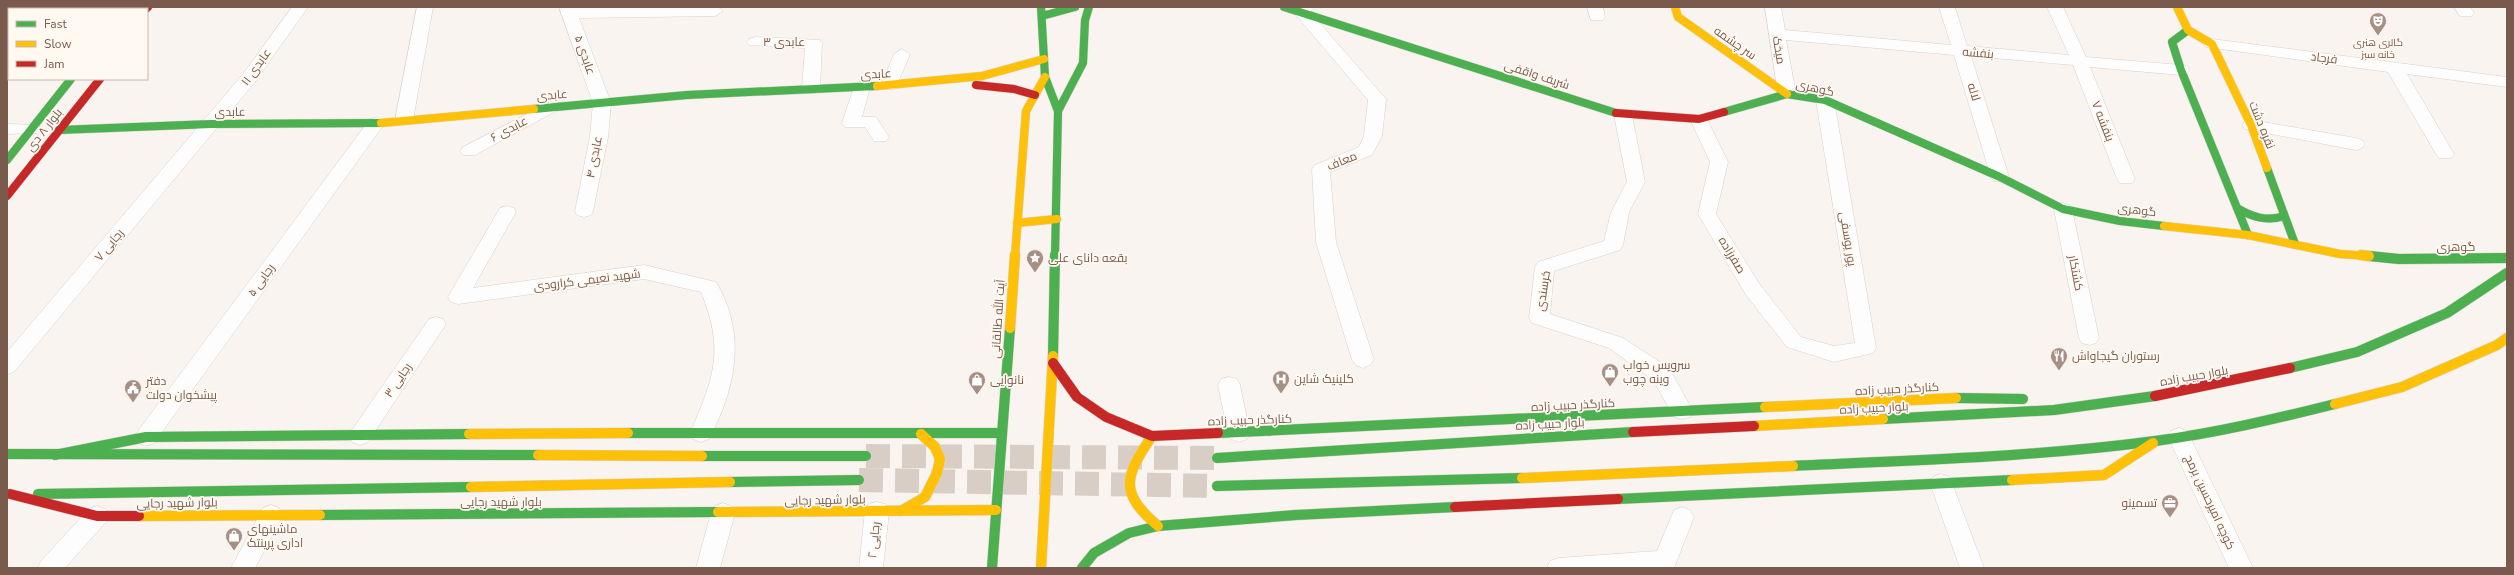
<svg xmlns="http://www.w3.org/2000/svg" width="2514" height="575" font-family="'Nunito Sans',Cairo,sans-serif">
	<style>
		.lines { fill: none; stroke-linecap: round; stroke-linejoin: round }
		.primary-tunnel { stroke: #d9cec6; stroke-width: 24; stroke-dasharray: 24 12; stroke-linecap: butt }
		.street-casing { stroke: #d8d1cd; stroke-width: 1 }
		.fast-far1-casing { stroke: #d9d0ca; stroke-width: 9 }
		.fast-casing { stroke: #d9d0ca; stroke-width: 11 }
		.slow-far1-casing { stroke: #d9d0ca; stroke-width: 9 }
		.slow-casing { stroke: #d9d0ca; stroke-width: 11 }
		.jam-far1-casing { stroke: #d9d0ca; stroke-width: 9 }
		.jam-casing { stroke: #d9d0ca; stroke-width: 11 }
		.street { fill: #fefdfd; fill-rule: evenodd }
		.fast-far1 { stroke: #4caf50; stroke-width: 8 }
		.fast { stroke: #4caf50; stroke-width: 10 }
		.slow-far1 { stroke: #ffc107; stroke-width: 8 }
		.slow { stroke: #ffc107; stroke-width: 10 }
		.jam-far1 { stroke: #c62828; stroke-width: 8 }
		.jam { stroke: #c62828; stroke-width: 10 }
		.labels { text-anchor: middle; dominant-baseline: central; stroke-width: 3.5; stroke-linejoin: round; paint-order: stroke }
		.far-poi-label { font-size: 10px; fill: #795a4d; stroke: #fff9f2 }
		.street-label { font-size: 12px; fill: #795a4d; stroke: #fff9f2 }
		.poi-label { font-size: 12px; fill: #795a4d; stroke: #fff9f2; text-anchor: start }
	</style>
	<rect width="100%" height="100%" fill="#f9f4ef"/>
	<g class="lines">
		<path class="primary-tunnel" d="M866,456l351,2
			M859,480l358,6"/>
		<g class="street-casing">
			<path id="street" d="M292,7h16l-53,75 -241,290 -7,2v-22l236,-278z
				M417,7h16l-20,113 -3,4h-12l-3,-4z
				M559,7h159l5,4 -8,5 -136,2 32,85 -3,34 -15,74 -2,4 -7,2 -7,-2 -2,-4 15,-74 3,-34z
				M1296,7h19l-5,5 76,87 -4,37 -10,19 -42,17 6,70 38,118 -4,5 -7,3 -7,-3 -4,-5 -36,-118 -4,-73 3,-4 44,-18 5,-11 4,-36 -73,-86 -2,-3z
				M1587,7h16l2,10 -2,3h-12z
				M1765,7h16l4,23 166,15 -12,-38h16l12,39 102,9 -22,-48h16l23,50 95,8 6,1 2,4 -2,4 -6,1 -91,-8 45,112 -3,4h-12l-3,-4 -44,-114 -102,-9 38,121 -3,4h-12l-3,-4 -37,-122 -168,-15 10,54 -3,4h-12l-3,-4z
				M2454,7h16l4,6 -2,3h-12z
				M755,37l65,3 2,3 -2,46 -3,4h-12l-3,-4 3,-41 -56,-3 -2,-3 2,-3z
				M2212,39l295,38v10l-100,-13 47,80 -3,4h-12l-3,-4 -48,-82 -182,-25 -2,-3 2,-3z
				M902,49l8,5 -13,31 -2,4h-12l-2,-4 13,-31z
				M862,82l6,1 2,4 -8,30h14l13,20 -3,4h-12l-9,-14h-20l-3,-4 12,-36 2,-4z
				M1825,95l6,1 3,4 42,248 -3,5 -39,9 -47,-15 -41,-52 -48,-81 12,-52 -20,-43 3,-4h12l23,47 -12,52 44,71 41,52 33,9 21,-3 -39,-243 3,-4z
				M550,102l6,1 3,4 -3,4 -81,44h-12l-3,-4 3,-4z
				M1623,110l6,1 3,4 13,67 -16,30 -6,33 -3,5 -66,21 -4,43 73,24 46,30 24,43 -3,6 -8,2 -8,-2 -21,-37 -44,-32 -77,-25 -3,-5 6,-51 3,-5 66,-21 7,-29 16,-30 -13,-67 3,-4z
				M376,118l6,1 3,4 -231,320 -8,3 -8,-3 -3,-6 3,-6 232,-312z
				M2251,120l105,18 6,2 3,4 -3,4 -6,2 -111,-21 -3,-4 3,-4z
				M7,124l31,1 3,4 -3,4 -31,1z
				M2063,203l7,2 2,4 27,129 -3,5 -7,2 -7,-2 -3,-5 -25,-129 2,-4z
				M507,206l7,2 2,4 -43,76 171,-23 72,17c31,52 20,106 -7,157l-8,3 -8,-3 -3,-6c24,-55 35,-83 11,-141l-57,-13 -186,25 -7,-2 -3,-5 52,-89z
				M436,317l7,2 3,5 -78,118 -8,3 -8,-3 -3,-6 3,-6 77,-111z
				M1229,377l8,2 3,6 10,48 -3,6 -8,3 -8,-3 -3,-6 -10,-48 3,-6z
				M2179,428l8,3 3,6 63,131h-24l-61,-131 3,-6z
				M1941,474l8,3 3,6 32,85h-24l-30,-85 3,-6z
				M877,502l8,2 4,7 -6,57h-24l6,-57 4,-7z
				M723,503l8,3 4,7 -15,55h-24l15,-55 4,-7z
				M271,505l8,3 4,7 -28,53h-24l32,-60z
				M97,506l8,3 4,7 -4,7 -40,45h-27l3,-7 48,-52z
				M1682,507l8,3 4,7 -20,51h-127l3,-7 9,-3 98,-7 17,-41z"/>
		</g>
		<g class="fast-far1-casing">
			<path id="fast-far1" d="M1041,7l4,70 13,34 -3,145
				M1284,7l332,106
				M123,9l1,-2
				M1042,16l33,-9
				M2188,30l-16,12 9,28 67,165
				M534,109l153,-14 190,-9
				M1058,111l25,-48 2,-43 4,-13
				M1724,112l63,-18 38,6 175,77 63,32 57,12 44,5
				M59,130l152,-6 170,-1
				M7,160l64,-81
				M2267,168l28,76
				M2237,208c15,9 30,14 47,8
				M2369,256h5"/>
		</g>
		<g class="fast-casing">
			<path id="fast" d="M2369,256l30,3 108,-1
				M1053,356l2,-101
				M2290,368l67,-16 90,-39 60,-40
				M1956,398l67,1
				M1883,419l171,-9 101,-14
				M628,433h373
				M1218,433l547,-26
				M7,454l531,1
				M55,455l91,-18 323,-3
				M702,456h164
				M1217,458l416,-26
				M1793,466c121,-6 242,-9 362,-25 61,-8 120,-22 180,-37
				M730,482l129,-2
				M1217,486l305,-8
				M38,494l433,-7
				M1618,499l394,-19
				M320,515l398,-3
				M992,568l18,-240
				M1082,568l12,-15 35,-20 29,-7 138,-11 159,-8"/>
		</g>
		<g class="slow-far1-casing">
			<path id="slow-far1" d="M1675,7l3,10 109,77
				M2177,7l11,23 24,14 39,81 16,43
				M877,86l105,-10 62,-17
				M381,123l153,-14
				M1017,223l40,-4
				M2164,226l84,9 92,19 29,2
				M1015,256l11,-145 19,-34"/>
		</g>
		<g class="slow-casing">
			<path id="slow" d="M2361,255l8,1
				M1010,328l5,-73
				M2335,404l67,-17 95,-42 10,-7
				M1765,407l191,-9
				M1754,426l129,-7
				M469,434l159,-1
				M1152,436c-27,40 -34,56 6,90
				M538,455l164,1
				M1522,478l271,-12
				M2012,480l92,-5 49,-32
				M471,487l259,-5
				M901,511l24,-14 12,-24 3,-14 -5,-12 -14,-13
				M718,512l278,-2
				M139,516l181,-1
				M1041,568l12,-212"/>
		</g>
		<g class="jam-far1-casing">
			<path id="jam-far1" d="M146,9l2,-2
				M976,85l38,4 21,6
				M1616,113l83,6 25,-7
				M7,196l93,-117"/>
		</g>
		<g class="jam-casing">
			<path id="jam" d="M1053,363l24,34 29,20 46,19 66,-3
				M2155,396l135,-28
				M1633,432l121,-6
				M10,494l87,22h42
				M1455,507l163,-8"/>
		</g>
		<use href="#street" class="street"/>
		<use href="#fast-far1" class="fast-far1"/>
		<use href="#fast" class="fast"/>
		<use href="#slow-far1" class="slow-far1"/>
		<use href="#slow" class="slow"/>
		<use href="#jam-far1" class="jam-far1"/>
		<use href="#jam" class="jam"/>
	</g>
	<defs>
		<g id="theatre-pin" transform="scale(0.9)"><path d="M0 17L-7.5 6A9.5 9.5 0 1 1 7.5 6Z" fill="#a69086" stroke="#fff9f2"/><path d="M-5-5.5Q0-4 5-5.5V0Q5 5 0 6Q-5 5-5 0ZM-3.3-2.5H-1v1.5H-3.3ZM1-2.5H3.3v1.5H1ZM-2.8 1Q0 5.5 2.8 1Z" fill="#fff"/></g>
		<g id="sight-pin" transform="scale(0.9)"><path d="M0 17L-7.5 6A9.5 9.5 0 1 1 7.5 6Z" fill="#a69086" stroke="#fff9f2"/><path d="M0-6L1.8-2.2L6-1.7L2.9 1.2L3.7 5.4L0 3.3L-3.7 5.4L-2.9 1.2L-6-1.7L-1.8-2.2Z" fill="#fff"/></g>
		<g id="restaurant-pin" transform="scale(0.9)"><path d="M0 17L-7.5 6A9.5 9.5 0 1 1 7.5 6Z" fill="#a69086" stroke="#fff9f2"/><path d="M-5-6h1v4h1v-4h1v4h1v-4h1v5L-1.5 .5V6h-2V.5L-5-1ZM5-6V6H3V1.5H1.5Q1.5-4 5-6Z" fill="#fff"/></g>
		<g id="shop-pin" transform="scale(0.9)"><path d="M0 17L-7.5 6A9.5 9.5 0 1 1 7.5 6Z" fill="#a69086" stroke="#fff9f2"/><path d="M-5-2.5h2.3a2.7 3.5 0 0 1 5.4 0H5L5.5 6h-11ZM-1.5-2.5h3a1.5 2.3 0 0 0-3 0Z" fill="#fff"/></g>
		<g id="hospital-pin" transform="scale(0.9)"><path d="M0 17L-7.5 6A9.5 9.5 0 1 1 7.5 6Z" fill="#a69086" stroke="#fff9f2"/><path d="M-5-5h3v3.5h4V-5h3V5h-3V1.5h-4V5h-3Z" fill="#fff"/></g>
		<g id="civic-pin" transform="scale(0.9)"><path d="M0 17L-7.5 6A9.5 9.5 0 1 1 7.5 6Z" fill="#a69086" stroke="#fff9f2"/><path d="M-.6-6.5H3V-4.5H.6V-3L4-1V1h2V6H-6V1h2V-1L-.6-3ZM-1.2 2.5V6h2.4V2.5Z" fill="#fff"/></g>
		<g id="office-pin" transform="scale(0.9)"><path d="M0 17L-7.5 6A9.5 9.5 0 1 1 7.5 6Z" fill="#a69086" stroke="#fff9f2"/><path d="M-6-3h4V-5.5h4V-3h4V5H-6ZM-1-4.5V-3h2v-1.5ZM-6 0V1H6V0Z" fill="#fff"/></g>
	</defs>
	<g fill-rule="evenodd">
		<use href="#theatre-pin" x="2378" y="21"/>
		<use href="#sight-pin" x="1035" y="258"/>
		<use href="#restaurant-pin" x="2059" y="356"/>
		<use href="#shop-pin" x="1610" y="372"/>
		<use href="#hospital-pin" x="1281" y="379"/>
		<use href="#shop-pin" x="977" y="380"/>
		<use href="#civic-pin" x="133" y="388"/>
		<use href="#office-pin" x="2170" y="503"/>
		<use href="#shop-pin" x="234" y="536"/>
	</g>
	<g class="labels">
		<g class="far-poi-label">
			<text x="2378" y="43">گالری هنری<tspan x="2378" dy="12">خانه سبز</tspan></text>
		</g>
		<g class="street-label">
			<text x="784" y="42">عابدی ۳</text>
			<text transform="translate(1735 43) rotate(35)">سر چشمه</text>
			<text transform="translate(1779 50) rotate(81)">میخک</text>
			<text transform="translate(1978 53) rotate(5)">بنفشه</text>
			<text transform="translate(585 55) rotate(71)">عابدی ۵</text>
			<text transform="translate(2324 58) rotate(7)">فرجاد</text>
			<text transform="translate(256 67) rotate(-54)">عابدی ۱۱</text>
			<text transform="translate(876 74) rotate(-3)">عابدی</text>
			<text transform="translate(1537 75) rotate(18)">شریف واقفی</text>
			<text transform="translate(1815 88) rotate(13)">گوهری</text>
			<text transform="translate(1974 92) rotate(73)">لاله</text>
			<text transform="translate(552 95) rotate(-5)">عابدی</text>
			<text transform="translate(230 112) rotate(-1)">عابدی</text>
			<text transform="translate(2103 121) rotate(69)">بنفشه ۷</text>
			<text transform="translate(2262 125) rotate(68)">نقره دشت</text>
			<text transform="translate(509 129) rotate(-28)">عابدی ۶</text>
			<text transform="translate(44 130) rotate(-52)">بلوار ۸ دی</text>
			<text transform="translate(594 157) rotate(-79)">عابدی ۴</text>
			<text transform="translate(1342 161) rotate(-22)">معاف</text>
			<text transform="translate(2137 210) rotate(7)">گوهری</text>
			<text transform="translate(1848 239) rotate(81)">پور یوسفی</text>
			<text transform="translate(109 245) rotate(-50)">رجایی ۷</text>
			<text x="2456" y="247">گوهری</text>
			<text transform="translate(1732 255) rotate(59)">صفرزاده</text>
			<text transform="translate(2076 273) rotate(79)">کشتکار</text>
			<text transform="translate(261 280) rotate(-54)">رجایی ۵</text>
			<text transform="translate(587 280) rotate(-7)">شهید نعیمی کرارودی</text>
			<text transform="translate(1543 291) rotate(-81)">خرسندی</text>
			<text transform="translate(998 319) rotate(-86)">آیت الله طالقانی</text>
			<text transform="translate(2194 376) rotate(-10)">بلوار حبیب زاده</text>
			<text transform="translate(398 380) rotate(-56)">رجایی ۳</text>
			<text transform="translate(1897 389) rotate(-3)">کنارگذر حبیب زاده</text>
			<text transform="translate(1573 405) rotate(-3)">کنارگذر حبیب زاده</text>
			<text transform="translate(1874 408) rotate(-3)">بلوار حبیب زاده</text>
			<text transform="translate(1250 420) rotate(-2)">کنارگذر حبیب زاده</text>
			<text transform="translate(1550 424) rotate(-3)">بلوار حبیب زاده</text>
			<text transform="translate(825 500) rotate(-1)">بلوار شهید رجایی</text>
			<text x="501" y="502">بلوار شهید رجایی</text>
			<text transform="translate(2210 502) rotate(65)">کوچه امیرحسین برمچ</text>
			<text transform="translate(177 503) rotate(-1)">بلوار شهید رجایی</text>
			<text transform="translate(874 540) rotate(-84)">رجایی ۲</text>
		</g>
		<g class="poi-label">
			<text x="1048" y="258">بقعه دانای علی</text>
			<text x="2072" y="356">رستوران گیجاواش</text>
			<text x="1623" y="365">سرویس خواب<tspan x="1623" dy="14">وینه چوب</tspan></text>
			<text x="1294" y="379">کلینیک شاین</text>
			<text x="990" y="380">نانوایی</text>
			<text x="146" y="381">دفتر<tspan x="146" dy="14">پیشخوان دولت</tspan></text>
			<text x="2157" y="503" text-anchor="end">تسمینو</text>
			<text x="247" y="529">ماشینهای<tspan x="247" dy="14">اداری پرینتک</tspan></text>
		</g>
	</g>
	<rect width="2514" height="575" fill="none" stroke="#795a4d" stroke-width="16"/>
	<rect x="8" y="8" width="140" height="72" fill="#fff9f2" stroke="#c9b9b0"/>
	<rect x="16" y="21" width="20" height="6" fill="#4caf50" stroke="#c9b9b0"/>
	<text x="44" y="28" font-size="12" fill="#795a4d">Fast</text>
	<rect x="16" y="41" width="20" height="6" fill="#ffc107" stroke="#c9b9b0"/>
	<text x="44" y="48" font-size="12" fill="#795a4d">Slow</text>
	<rect x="16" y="61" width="20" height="6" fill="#c62828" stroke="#c9b9b0"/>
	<text x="44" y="68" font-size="12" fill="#795a4d">Jam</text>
</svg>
